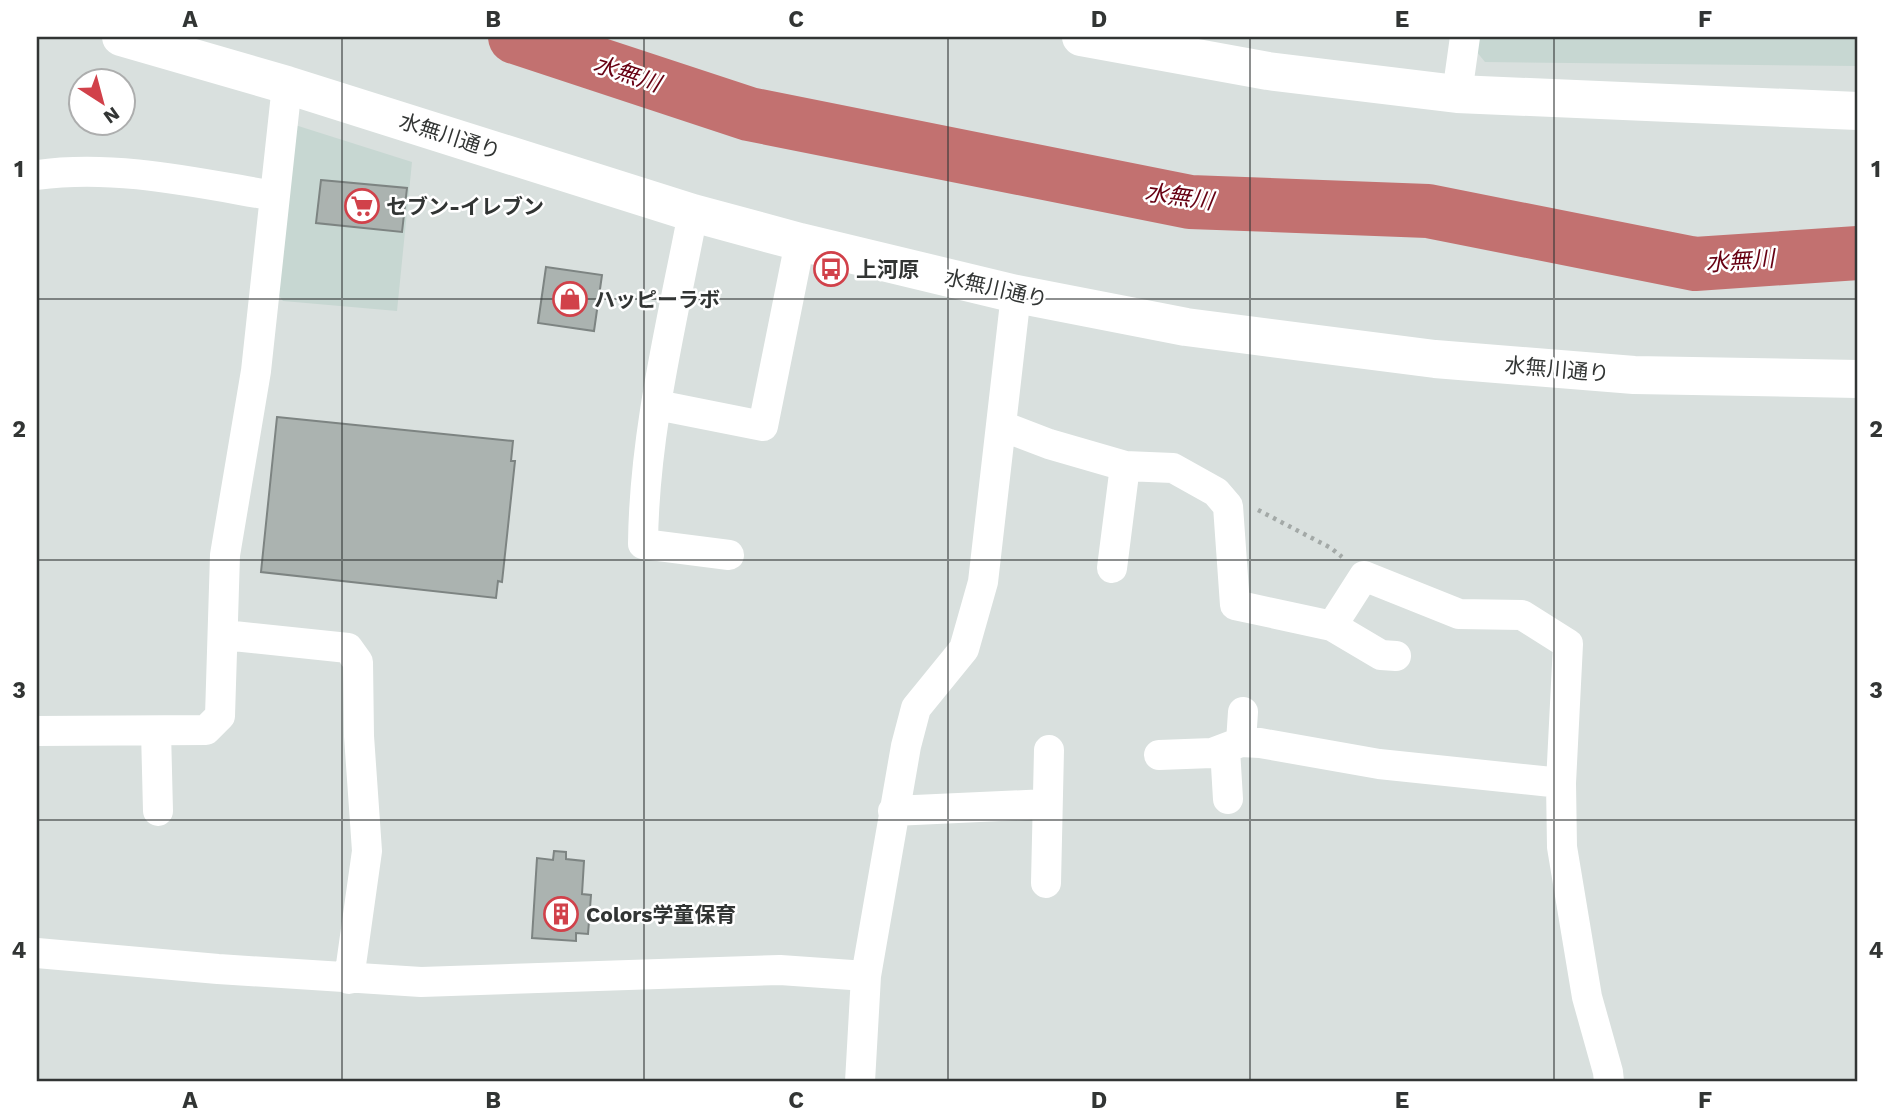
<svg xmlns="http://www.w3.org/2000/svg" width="1895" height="1119" font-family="'Work Sans','Noto Sans JP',sans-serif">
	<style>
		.built { fill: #c7d7d2 }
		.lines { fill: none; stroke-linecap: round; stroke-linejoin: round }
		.river { stroke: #c27170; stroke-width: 54 }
		.building { fill: #abb3b0; stroke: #7d8482; stroke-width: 2 }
		.path { stroke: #a3a9a7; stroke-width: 4.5; stroke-dasharray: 3.5 5; stroke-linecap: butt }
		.street { stroke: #fff; stroke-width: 30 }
		.secondary { stroke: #fff; stroke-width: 38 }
		.grid { fill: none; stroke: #323534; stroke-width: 2; stroke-opacity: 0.55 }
		.labels { text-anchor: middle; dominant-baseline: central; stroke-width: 5; stroke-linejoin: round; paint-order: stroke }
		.street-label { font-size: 21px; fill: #323534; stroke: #fff }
		.poi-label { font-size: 21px; font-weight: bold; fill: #323534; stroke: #fff; text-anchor: start }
		.water-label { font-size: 23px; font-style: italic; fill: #670012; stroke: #fff }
		.neatline { fill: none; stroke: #323534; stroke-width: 2.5 }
		.grid-label { font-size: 23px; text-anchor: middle; font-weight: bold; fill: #323534 }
	</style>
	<rect width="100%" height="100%" fill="#d9e0de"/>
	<path class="built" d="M1479,37h379v29l-373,-4 -9,-11z
		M292,124l120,38 -15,149 -114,-10 -10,-13z"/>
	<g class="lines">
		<path class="river" d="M515,37l234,77 441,88 238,9 267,53 163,-11"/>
	</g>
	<path class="building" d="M321,180l86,8 -5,44 -86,-9z
		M546,267l56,8 -8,56 -56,-8z
		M277,417l236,24 -2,20h4l-13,121 -4,-1 -2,17 -235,-26z
		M554,851l12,1v7l18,2 -2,33 9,1 -3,39 -12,-1v8l-44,-3 5,-80 16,2z"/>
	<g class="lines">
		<path class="path" d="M1258,510l73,38 11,9"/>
		<path class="street" d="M1457,94l8,-57
			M37,175c79,-11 160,8 238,21
			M693,213c-21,109 -49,220 -50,331l86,11
			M657,405l106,21 37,-184
			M1002,426l47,18 76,22 48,2 43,24 12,14 7,99 97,21 49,29 15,1
			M1112,568l13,-102
			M1332,626l32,-50 95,38 63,1 46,29 -7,139 1,64 25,150 21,75 1,10
			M224,635l124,13 10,14 1,74 8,115 -18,128
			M37,731l169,-1 14,-14 5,-161 31,-184 31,-286
			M156,731l2,80
			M1241,742l2,-30
			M1225,749l3,50
			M1159,755l53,-2 29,-11 19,1 119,21 182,19
			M893,811l154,-7
			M1046,883l3,-133
			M37,953l181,16 203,13 359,-12 86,6
			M860,1082l6,-106 40,-230 10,-38 48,-59 19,-67 33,-288"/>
		<path class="secondary" d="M121,37l166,48 406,128 107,29 216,52 170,33 249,32 199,16 224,4
			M1081,37l187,34 189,23 401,17"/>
	</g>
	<path class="grid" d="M342,37v1045M644,37v1045M948,37v1045M1250,37v1045M1554,37v1045M37,299h1821M37,560h1821M37,820h1821"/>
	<defs>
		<g id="supermarket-ring" transform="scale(1.75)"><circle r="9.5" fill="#fff" stroke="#d1414a" stroke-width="1.5"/><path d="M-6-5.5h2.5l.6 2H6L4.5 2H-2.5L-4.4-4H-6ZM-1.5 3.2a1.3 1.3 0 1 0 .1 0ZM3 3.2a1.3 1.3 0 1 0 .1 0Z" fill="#d1414a"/></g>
		<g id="bus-ring" transform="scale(1.75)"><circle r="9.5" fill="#fff" stroke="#d1414a" stroke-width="1.5"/><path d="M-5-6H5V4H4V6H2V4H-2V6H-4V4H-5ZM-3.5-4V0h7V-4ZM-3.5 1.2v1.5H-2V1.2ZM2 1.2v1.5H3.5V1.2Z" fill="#d1414a"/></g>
		<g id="shop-ring" transform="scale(1.75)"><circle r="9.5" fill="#fff" stroke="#d1414a" stroke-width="1.5"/><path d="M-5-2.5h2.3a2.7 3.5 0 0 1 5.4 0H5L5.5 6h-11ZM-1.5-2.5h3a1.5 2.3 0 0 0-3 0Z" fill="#d1414a"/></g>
		<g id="building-ring" transform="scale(1.75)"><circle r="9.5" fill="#fff" stroke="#d1414a" stroke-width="1.5"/><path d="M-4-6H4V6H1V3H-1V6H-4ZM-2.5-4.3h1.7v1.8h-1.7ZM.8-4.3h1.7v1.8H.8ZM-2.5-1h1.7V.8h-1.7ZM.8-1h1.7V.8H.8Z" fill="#d1414a"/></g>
	</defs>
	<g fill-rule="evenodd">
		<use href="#supermarket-ring" x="362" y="206"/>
		<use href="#bus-ring" x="831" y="269"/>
		<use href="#shop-ring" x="570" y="299"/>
		<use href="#building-ring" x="561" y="914"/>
	</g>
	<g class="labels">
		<g class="street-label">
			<text transform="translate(450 136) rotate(18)">水無川通り</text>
			<text transform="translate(996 288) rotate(13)">水無川通り</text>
			<text transform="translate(1557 369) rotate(5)">水無川通り</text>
		</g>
		<g class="poi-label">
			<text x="386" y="206">セブン-イレブン</text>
			<text x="856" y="269">上河原</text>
			<text x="594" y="299">ハッピーラボ</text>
			<text x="586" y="914">Colors学童保育</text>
		</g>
		<g class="water-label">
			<text transform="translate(627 74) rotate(18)">水無川</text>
			<text transform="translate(1179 197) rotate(8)">水無川</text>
			<text transform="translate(1740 261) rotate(-4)">水無川</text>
		</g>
	</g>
	<rect width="1895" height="1119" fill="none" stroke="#ffffff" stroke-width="77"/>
	<g transform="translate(102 102) rotate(144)"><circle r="33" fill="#ffffff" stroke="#adaeae" stroke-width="2"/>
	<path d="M0-5L12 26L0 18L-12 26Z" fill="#d1414a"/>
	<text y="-10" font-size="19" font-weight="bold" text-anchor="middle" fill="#323534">N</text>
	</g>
	<rect x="38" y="38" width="1818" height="1042" class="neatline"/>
	<g class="grid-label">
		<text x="190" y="27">A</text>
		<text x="493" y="27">B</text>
		<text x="796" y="27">C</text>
		<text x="1099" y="27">D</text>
		<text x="1402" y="27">E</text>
		<text x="1705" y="27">F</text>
		<text x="19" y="177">1</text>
		<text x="1876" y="177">1</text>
		<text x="19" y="437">2</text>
		<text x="1876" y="437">2</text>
		<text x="19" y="698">3</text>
		<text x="1876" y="698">3</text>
		<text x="19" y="958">4</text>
		<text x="1876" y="958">4</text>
		<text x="190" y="1108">A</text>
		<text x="493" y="1108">B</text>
		<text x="796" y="1108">C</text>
		<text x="1099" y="1108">D</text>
		<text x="1402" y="1108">E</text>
		<text x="1705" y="1108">F</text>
	</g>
</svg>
